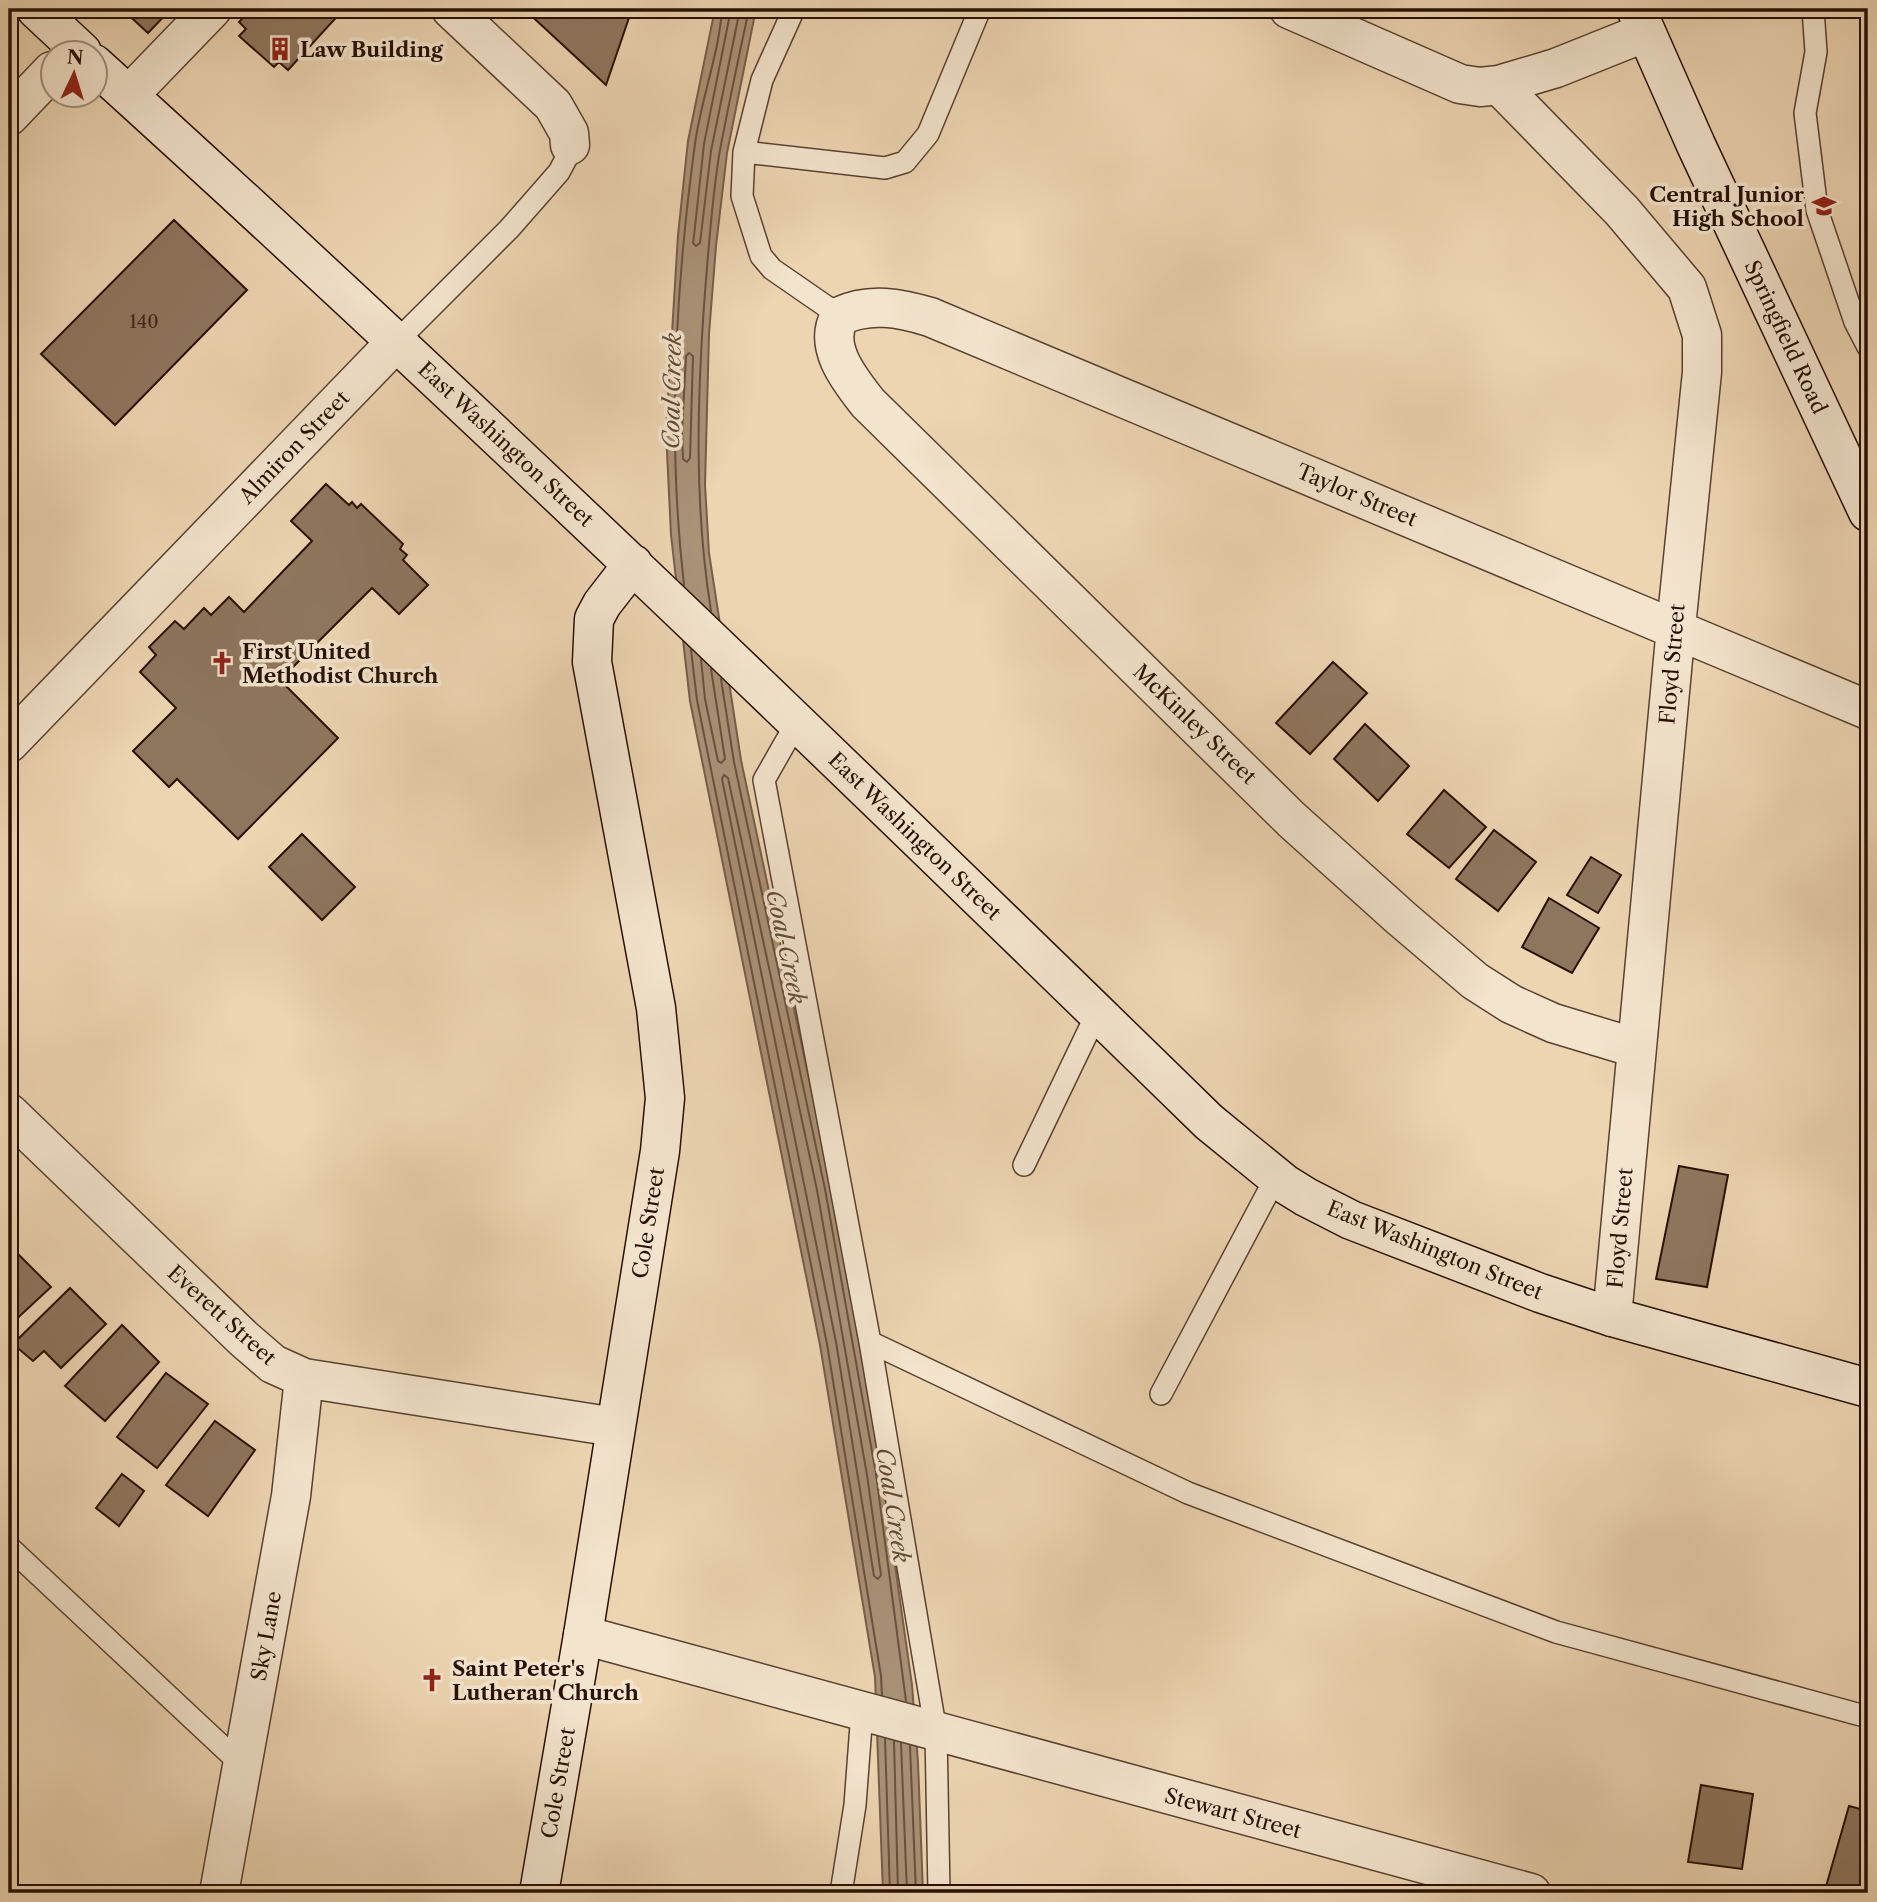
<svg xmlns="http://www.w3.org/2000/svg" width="1877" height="1902" font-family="'Libre Caslon Text',serif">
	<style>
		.water { fill: #aa9277; stroke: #765e49; stroke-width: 2 }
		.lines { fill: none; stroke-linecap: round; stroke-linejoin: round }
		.shore { stroke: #68513e; stroke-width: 2 }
		.building { fill: #8e765e; stroke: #271004; stroke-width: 2 }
		.lane-casing { stroke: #584130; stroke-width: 24 }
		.street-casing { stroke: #584130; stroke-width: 41 }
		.secondary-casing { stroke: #271004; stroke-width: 41 }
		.lane { stroke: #f3e4cd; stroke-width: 21 }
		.street { stroke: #f3e4cd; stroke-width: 38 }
		.secondary { stroke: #f3e4cd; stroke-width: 38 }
		.labels { text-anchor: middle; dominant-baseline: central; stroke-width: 7; stroke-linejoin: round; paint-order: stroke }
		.number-label { font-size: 18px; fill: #412a1a }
		.poi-label { font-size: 21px; font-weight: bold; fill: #271004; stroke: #f3e4cd; text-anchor: start }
		.street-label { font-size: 21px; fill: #271004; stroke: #f3e4cd }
		.water-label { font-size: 23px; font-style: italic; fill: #624a38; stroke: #f3e4cd }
	</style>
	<rect width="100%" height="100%" fill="#edd5b2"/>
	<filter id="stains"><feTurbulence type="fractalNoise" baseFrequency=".00286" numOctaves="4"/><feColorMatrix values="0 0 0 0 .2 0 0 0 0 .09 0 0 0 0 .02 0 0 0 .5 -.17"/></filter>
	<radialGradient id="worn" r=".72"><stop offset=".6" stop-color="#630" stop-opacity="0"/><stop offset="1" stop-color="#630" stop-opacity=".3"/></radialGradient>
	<path class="water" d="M715,9h41l-29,144 -11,93 -7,88 -4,151 4,68 32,207 91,427 50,286 30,212 6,77 5,131h-40l-8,-216 -55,-332 -130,-644 -19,-166 -5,-104 12,-196 10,-94z"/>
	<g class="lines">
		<path class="shore" d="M731,9l-27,135 -10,92 -1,7 3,3 4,-3 11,-92 29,-142
			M689,353l4,3 -3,102 -3,4 -4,-3 -1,-28 4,-75z
			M684,585c-17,-146 -9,-295 11,-441 6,-45 24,-90 27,-135
			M711,611c-17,-106 -14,-212 -6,-319 4,-47 7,-96 15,-142 9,-48 19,-94 29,-141
			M691,650l6,50 130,644 54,332 1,19
			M701,659l4,40 13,62 3,2 4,-4 -14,-90
			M721,679l13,83 91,427 51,285 30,227
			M724,775l4,3 89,412 50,285 14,100 -3,4 -4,-3 -38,-234 -114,-563z
			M885,1739l5,154
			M894,1741l4,152
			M901,1743l6,150
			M910,1746l6,147"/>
	</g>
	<path class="building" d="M122,9h49l-23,24z
		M251,9h93l-56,61 -9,-8 -5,5 -35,-31 7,-7 -7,-7z
		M524,9h108l-26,76z
		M174,220l73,70 -132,135 -74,-71z
		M326,484l23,21 3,-3 5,6 4,-4 42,40 -3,5 7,6 -4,5 25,25 -29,29 -27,-26 -92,92 58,58 -100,101 -61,-60 -8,8 -36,-36 43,-43 -36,-36 16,-17 -7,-8 26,-26 9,8 20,-21 7,7 18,-18 15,15 68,-71 -21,-20z
		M1333,662l34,31 -57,61 -34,-31z
		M1365,724l44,42 -31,35 -44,-42z
		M1444,790l42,37 -37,41 -42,-34z
		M1494,830l42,32 -38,49 -42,-32z
		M302,834l53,53 -33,33 -53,-53z
		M1591,857l30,18 -23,38 -31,-18z
		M1549,898l50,30 -27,45 -50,-26z
		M1679,1166l49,9 -21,112 -51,-8z
		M17,1253l34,34 -42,39v-65z
		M70,1288l36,36 -45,44 -17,-17 -11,10 -20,-17z
		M122,1325l37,37 -54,59 -40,-35z
		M166,1373l42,31 -51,64 -40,-31z
		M215,1421l40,29 -47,66 -42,-31z
		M122,1474l22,17 -25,35 -23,-18z
		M1701,1785l52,9 -11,75 -54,-7z
		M1849,1806l19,5v82h-31l-12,-3z"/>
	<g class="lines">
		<g class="lane-casing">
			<path id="lane" d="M794,9l-32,71 -18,72 -2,44 19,60 11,13 68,47
				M1813,9l3,43 -11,61 12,97 38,112 13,25
				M744,152l141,16 20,-6 23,-28 52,-125
				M397,341l112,-112 50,-57 8,-15 3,-12
				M797,722l-33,58 106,562 66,390 3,161
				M1024,1165l73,-152
				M870,1342l318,151 368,139 312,85
				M1161,1394l115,-217
				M9,1547l233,218
				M841,1893l14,-88 7,-93"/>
		</g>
		<g class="street-casing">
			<path id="street" d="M451,9l102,96 16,28 1,12
				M1289,9l171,75 20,3 19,-2 57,-17 90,-36
				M1499,85l123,126 65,77 15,47v37l-26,255 -64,690
				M129,95l83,-86
				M9,116l43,-45
				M9,743l388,-402
				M1636,1048l-83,-25 -42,-19 -36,-23 -74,-63 -109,-98 -424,-417c-18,-23 -46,-57 -28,-87 30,-14 60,-8 90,1l938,393
				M9,1113l235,226 29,25 31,14 311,49
				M583,1635l948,258
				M219,1893l72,-397 13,-118"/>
		</g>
		<g class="secondary-casing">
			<path id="secondary" d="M36,9l46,43
				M1636,9l60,136 172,367
				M94,64c380,344 748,700 1115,1058l76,62 21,13 45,23 189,73 72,24 256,71
				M539,1893l44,-258 77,-484 5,-53 -9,-90 -64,-346 2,-43 8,-15 31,-40"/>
		</g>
		<use href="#lane" class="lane"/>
		<use href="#street" class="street"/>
		<use href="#secondary" class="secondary"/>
	</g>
	<defs>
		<g id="building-bare" transform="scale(1.89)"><path d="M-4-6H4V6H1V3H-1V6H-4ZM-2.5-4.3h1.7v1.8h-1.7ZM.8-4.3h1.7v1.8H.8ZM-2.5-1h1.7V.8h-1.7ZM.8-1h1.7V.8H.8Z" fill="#8f2418" stroke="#f3e4cd" stroke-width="2.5" paint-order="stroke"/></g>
		<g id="school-bare" transform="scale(1.89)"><path d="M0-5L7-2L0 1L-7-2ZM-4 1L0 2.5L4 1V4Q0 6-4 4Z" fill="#8f2418" stroke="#f3e4cd" stroke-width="2.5" paint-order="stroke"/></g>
		<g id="church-bare" transform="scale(1.89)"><path d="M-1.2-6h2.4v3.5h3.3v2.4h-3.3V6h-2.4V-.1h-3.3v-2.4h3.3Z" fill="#8f2418" stroke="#f3e4cd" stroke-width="2.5" paint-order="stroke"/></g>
	</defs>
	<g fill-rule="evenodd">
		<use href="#building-bare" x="280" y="49"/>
		<use href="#school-bare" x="1824" y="206"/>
		<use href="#church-bare" x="222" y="663"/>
		<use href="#church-bare" x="432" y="1680"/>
	</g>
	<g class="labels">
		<g class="number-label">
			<text x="144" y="322">140</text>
		</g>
		<g class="poi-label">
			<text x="300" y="49">Law Building</text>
			<text x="1804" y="194" text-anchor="end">Central Junior<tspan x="1804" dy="24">High School</tspan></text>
			<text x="242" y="651">First United<tspan x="242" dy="24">Methodist Church</tspan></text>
			<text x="452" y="1668">Saint Peter's<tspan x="452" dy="24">Lutheran Church</tspan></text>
		</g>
		<g class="street-label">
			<text transform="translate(1786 337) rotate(65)">Springfield Road</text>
			<text transform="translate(506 444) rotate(43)">East Washington Street</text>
			<text transform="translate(294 447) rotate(-46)">Almiron Street</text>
			<text transform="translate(1357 495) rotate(23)">Taylor Street</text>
			<text transform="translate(1672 664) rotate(-85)">Floyd Street</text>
			<text transform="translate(1195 724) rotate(44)">McKinley Street</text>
			<text transform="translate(915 836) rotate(44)">East Washington Street</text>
			<text transform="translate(648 1223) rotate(-81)">Cole Street</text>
			<text transform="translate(1620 1228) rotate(-85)">Floyd Street</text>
			<text transform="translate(1435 1250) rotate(22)">East Washington Street</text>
			<text transform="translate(222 1315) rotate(42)">Everett Street</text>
			<text transform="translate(266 1636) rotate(-80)">Sky Lane</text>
			<text transform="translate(558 1783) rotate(-80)">Cole Street</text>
			<text transform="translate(1233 1813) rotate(15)">Stewart Street</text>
		</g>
		<g class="water-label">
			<text transform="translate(672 391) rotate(-89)">Coal Creek</text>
			<text transform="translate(786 947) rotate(78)">Coal Creek</text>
			<text transform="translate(893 1505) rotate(81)">Coal Creek</text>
		</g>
	</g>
	<rect width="1877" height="1902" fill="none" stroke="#edd5b2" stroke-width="35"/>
	<rect x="10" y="10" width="1856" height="1881" fill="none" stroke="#271004" stroke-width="3.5"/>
	<rect x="18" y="18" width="1842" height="1867" fill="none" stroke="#271004" stroke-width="2"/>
	<g transform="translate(74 74) rotate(4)"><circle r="33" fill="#f3e4cd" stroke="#a18f7d" stroke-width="2"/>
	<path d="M0-5L12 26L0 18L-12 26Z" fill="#8f2418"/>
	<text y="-10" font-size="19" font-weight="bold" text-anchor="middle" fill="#271004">N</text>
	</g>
	<rect width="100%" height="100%" filter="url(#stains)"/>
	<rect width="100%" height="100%" fill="url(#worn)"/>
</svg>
